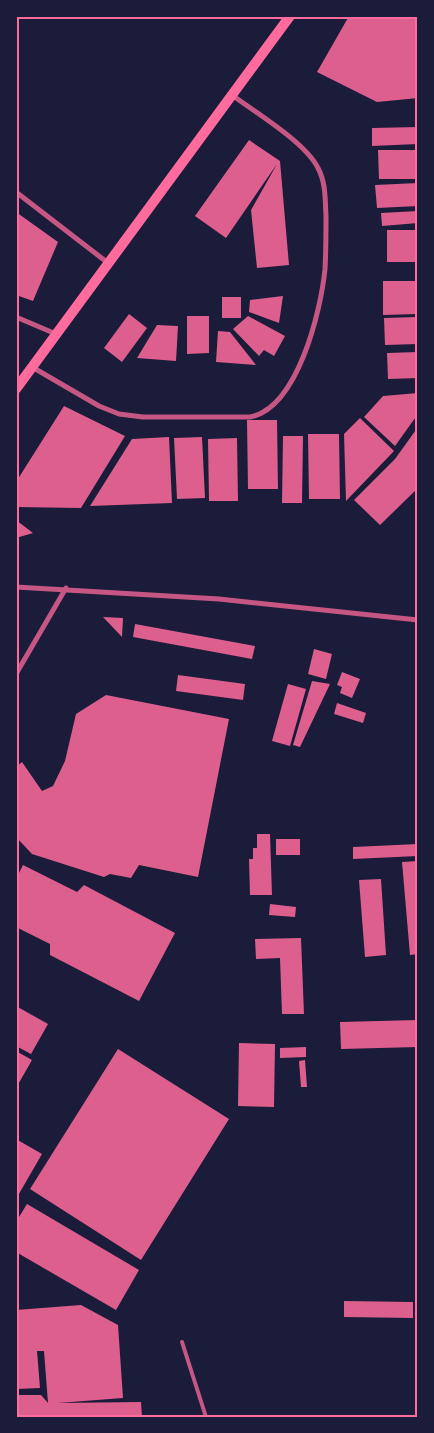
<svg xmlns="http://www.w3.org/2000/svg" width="434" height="1433" font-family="Quicksand,sans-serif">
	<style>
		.building { fill: #dd5f8e }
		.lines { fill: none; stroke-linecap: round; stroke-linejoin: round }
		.service { stroke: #c65784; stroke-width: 4 }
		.minor { stroke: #c65784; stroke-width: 5 }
		.secondary { stroke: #ff6b9d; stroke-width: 10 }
		.neatline { fill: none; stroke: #ff6b9d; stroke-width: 2 }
	</style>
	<rect width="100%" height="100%" fill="#1b1b3a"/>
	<path class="building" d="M349,16h69v82l-41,4 -60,-30z
		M418,127v17l-46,2v-18z
		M249,140l31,21 9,104 -32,3 -6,-58 26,-46 -51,74 -31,-22z
		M378,150h40v29h-39z
		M418,183v23l-41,2 -2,-23z
		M418,211v12l-36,3 -1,-13z
		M16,212l42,30 -25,59 -17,-6z
		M387,230h31v32h-31z
		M383,281h35v33l-35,1z
		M283,296l-4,27 -30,-11 1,-12z
		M222,297h19v21h-19z
		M129,314l18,14 -25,34 -18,-14z
		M187,316h22v37l-22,1z
		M248,316l37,20 -11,20 -10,-6 -5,6 -26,-27z
		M418,317v27l-33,1 -1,-27z
		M157,325l21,1 -2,35 -39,-3z
		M218,331l12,1 26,33 -40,-3z
		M418,352v26l-30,1 -1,-26z
		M418,393v21l-23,32 -31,-29 19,-21z
		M64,406l61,30 -44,72 -65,-1v-25z
		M360,418l34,33 -48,50 -2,-67z
		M247,420h30l1,69h-30z
		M418,427v61l-38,37 -26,-25 41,-41z
		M308,434h31l1,65h-31z
		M283,436h20l-1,67h-20z
		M169,437l3,66 -82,3 42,-67z
		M202,437l3,61 -28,1 -3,-61z
		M237,438l1,63h-29l-1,-62z
		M16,520l17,13 -17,5z
		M103,617l20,1 -1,19z
		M135,624l120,22 -3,13 -119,-22z
		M314,649l18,5 -6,25 -18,-5z
		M342,672l18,7 -8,19 -12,-5 2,-6 -5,-2z
		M178,675l67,9 -2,16 -67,-9z
		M312,681l18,3 -30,63 -7,-2z
		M288,684l18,5 -16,57 -18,-5z
		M106,695l123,24 -31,158 -59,-12 -8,13 -21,-4 -6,3 -72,-23 -16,-17v-70l6,-5 20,29 11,-5 12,-25 11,-47z
		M337,703l29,10 -3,10 -29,-9z
		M257,834h13l2,61h-22l-1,-36h4v-11h4z
		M276,839h24v16h-24z
		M418,844v12l-65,3v-12z
		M418,861v93l-8,1 -8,-93z
		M23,865l54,27 7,-7 91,48 -36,68 -89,-46v-11l-34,-17v-48z
		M381,879l5,76 -21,2 -6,-77z
		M270,904l26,3 -1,10 -26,-2z
		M301,938l3,76h-22l-2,-56 -24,1 -1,-20z
		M16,1006l32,18 -17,30 -15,-8z
		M418,1020v27l-77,2 -1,-27z
		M239,1043l36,1 -1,63 -36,-1z
		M306,1047v10l-26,1v-10z
		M118,1049l111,70 -88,141 -111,-71z
		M16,1051l16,9 -16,28z
		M305,1060l2,27h-6l-2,-26z
		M16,1139l26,15 -26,45z
		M27,1204l112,66 -23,40 -100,-58v-30z
		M344,1301l69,1v16l-69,-1z
		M81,1305l37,20 5,73 -65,5 83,-1 1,15h-126v-22h25l7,8 -4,-52h-7l3,37 -24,1v-79z"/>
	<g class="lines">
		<path class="service" d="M182,1342l24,75"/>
		<path class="minor" d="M16,192l92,71
			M16,317l40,17
			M32,367l67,39 20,8 24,3h107c48,-9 71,-107 75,-148 1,-18 1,-35 1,-53 -1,-17 0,-33 -8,-48 -13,-26 -62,-55 -86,-73
			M16,587l203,12 199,21
			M16,674l50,-86"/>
		<path class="secondary" d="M16,389l274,-373"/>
	</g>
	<rect width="434" height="1433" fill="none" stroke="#1b1b3a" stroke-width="35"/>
	<rect x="18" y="18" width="398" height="1398" class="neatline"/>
</svg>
